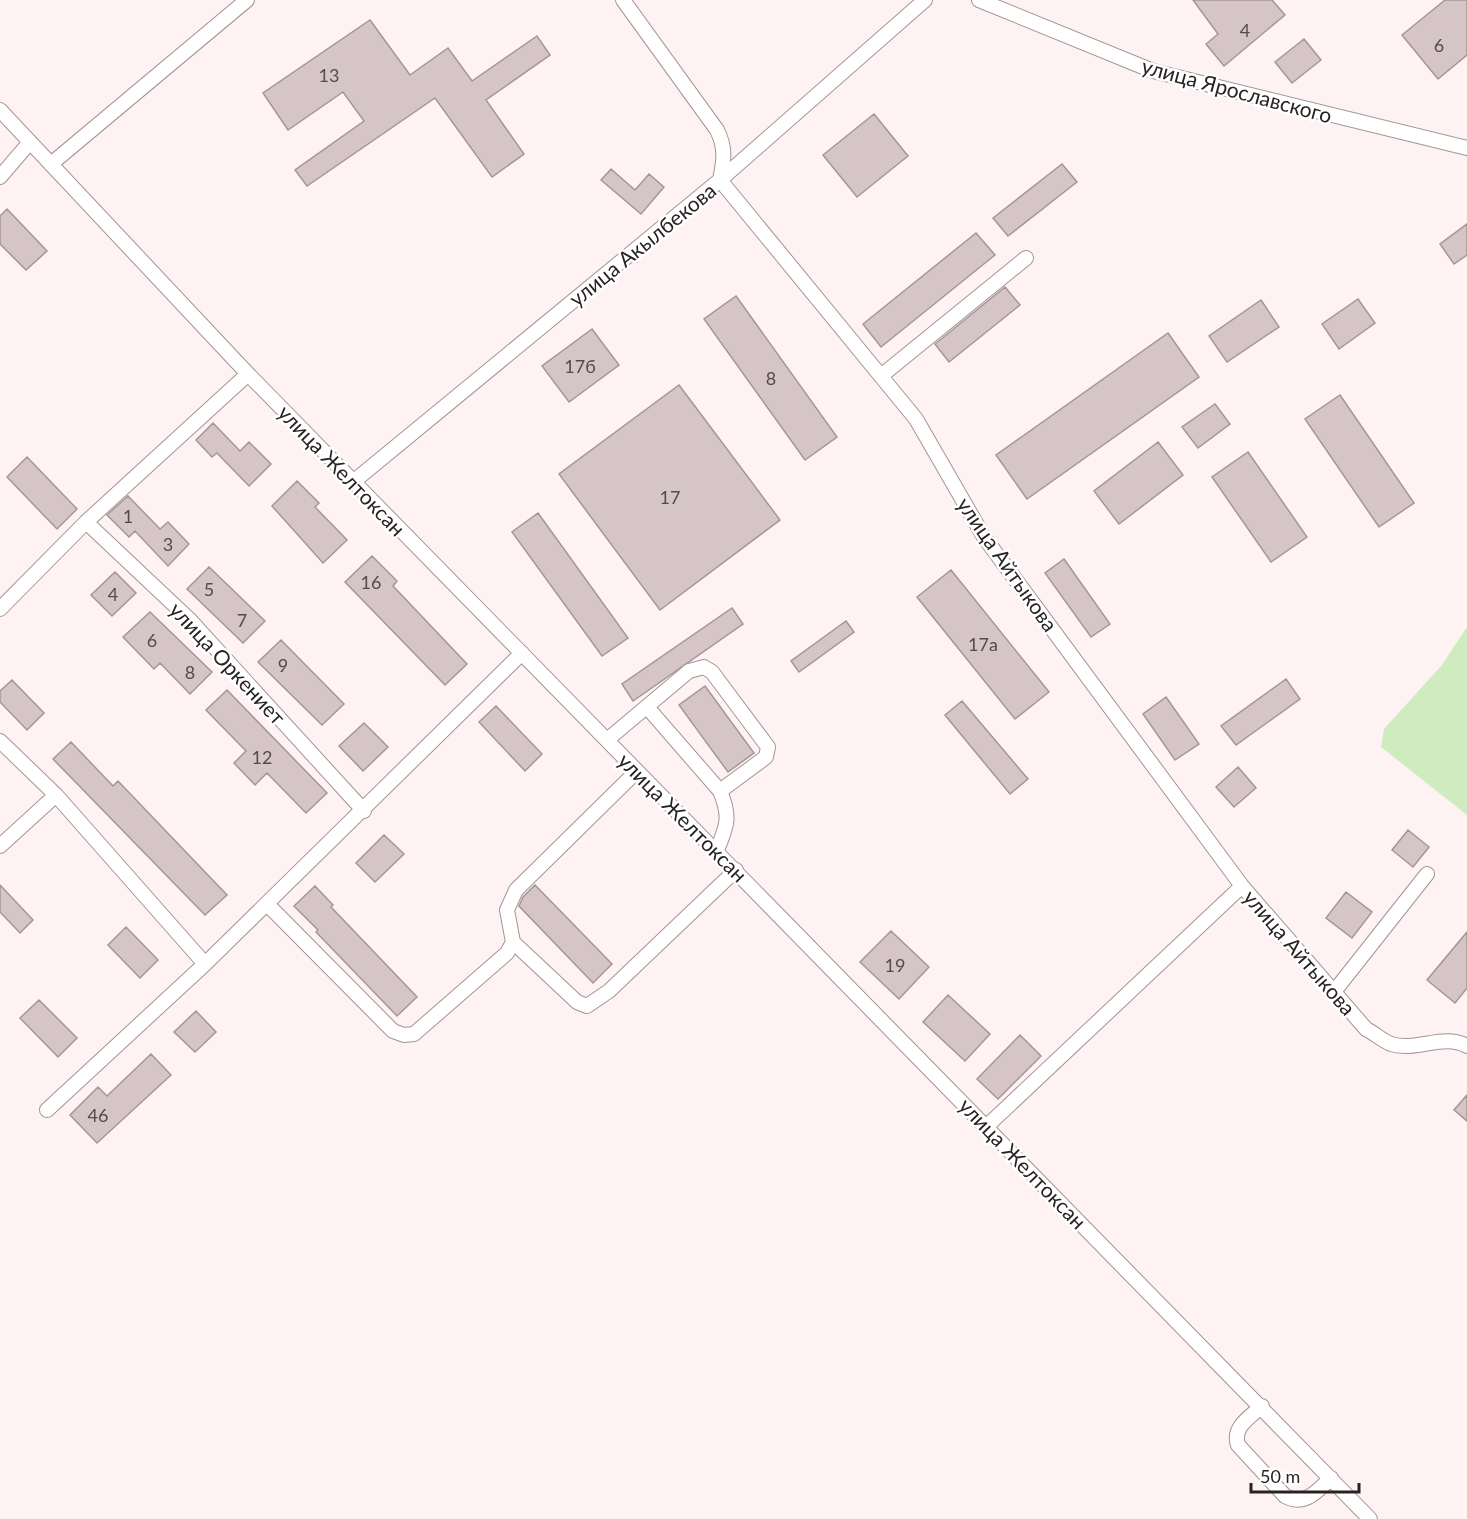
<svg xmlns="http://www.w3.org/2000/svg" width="1467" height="1519" font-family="Lato,sans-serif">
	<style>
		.green { fill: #ceecbd }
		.building { fill: #d5c5c7; stroke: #a49697; stroke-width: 1.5 }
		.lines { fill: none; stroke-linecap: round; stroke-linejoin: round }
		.minor-casing { stroke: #a39496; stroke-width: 16 }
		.minor { stroke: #fff; stroke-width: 14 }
		.labels { text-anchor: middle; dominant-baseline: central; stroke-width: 5; stroke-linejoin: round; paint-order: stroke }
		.number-label { font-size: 18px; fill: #534b4c }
		.street-label { font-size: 21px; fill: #282223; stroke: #fff }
	</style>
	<rect width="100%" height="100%" fill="#fef2f3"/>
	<path class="green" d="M1467,627v188l-86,-68 3,-18 58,-64z"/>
	<path class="building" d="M1193,0h79l13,15 -61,51 -18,-22 12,-10z
		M1445,0h22v55l-29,24 -36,-44z
		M370,20l40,55 38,-27 24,33 65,-45 13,19 -64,45 38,54 -32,23 -57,-79 -128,88 -12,-16 69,-49 -21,-29 -55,38 -25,-37z
		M1304,39l17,21 -29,23 -17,-21z
		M874,114l34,42 -51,41 -34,-42z
		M1062,164l15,18 -69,54 -15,-18z
		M611,169l24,21 14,-16 15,13 -23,27 -40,-34z
		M7,209l40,42 -21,19 -26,-26v-28z
		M1467,224v31l-13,9 -14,-20z
		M976,233l19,22 -114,92 -18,-23z
		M1005,287l15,18 -71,57 -14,-18z
		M736,296l101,141 -32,23 -101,-141z
		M1358,299l17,24 -36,26 -17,-25z
		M1261,300l18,27 -52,35 -18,-26z
		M592,329l27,36 -50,37 -27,-36z
		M1168,333l31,44 -172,122 -31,-44z
		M679,385l101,135 -120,90 -101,-136z
		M1340,395l74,108 -35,24 -74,-108z
		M1215,404l15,20 -32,24 -16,-21z
		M213,423l27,28 9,-9 22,22 -22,22 -32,-33 -5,4 -16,-17z
		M1158,442l25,33 -64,49 -25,-33z
		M1248,452l59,85 -36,25 -59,-85z
		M27,457l50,52 -20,20 -50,-52z
		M297,481l22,22 -4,4 32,33 -24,23 -51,-57z
		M128,496l32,33 8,-7 21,22 -21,22 -33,-35 -6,6 -22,-22z
		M538,513l90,125 -26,18 -90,-124z
		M372,556l25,25 -4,5 74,78 -22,21 -100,-103z
		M1064,559l46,65 -19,13 -46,-64z
		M209,567l56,54 -22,22 -56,-54z
		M951,570l98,122 -34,27 -98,-122z
		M115,572l21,21 -24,23 -21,-21z
		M732,608l11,16 -110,77 -11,-17z
		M150,612l62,60 -22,22 -30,-31 -6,6 -31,-32z
		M846,621l8,11 -55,40 -8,-11z
		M281,640l63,64 -22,21 -64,-63z
		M1286,679l14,20 -64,46 -15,-19z
		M12,680l32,33 -17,17 -27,-28v-11z
		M705,686l49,67 -26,19 -49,-67z
		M227,690l100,103 -21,20 -39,-40 -12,12 -21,-22 12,-12 -40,-41z
		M1166,697l33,47 -24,16 -32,-46z
		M962,701l66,78 -18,15 -65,-79z
		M496,706l46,48 -17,17 -46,-49z
		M364,723l24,24 -25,24 -24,-25z
		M71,742l42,44 5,-5 109,114 -22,20 -152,-156z
		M1238,767l18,21 -22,19 -18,-20z
		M1408,830l21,17 -16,20 -21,-17z
		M384,835l20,19 -29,28 -19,-19z
		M0,885l33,35 -13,13 -20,-21z
		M535,885l77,79 -19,19 -74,-77 4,-9z
		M315,886l18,19 -2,2 86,90 -20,19 -81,-84 2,-2 -24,-24z
		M1346,892l26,20 -20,26 -26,-20z
		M126,927l32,33 -18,18 -32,-33z
		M891,931l38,36 -30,32 -39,-37z
		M1467,932v56l-12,15 -28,-23z
		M948,995l42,39 -25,27 -42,-39z
		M39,1000l38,38 -19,19 -38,-39z
		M196,1011l20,21 -21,20 -21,-20z
		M1020,1035l21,21 -43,43 -21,-20z
		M151,1054l20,21 -74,68 -27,-28 28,-28 9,9z
		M1467,1095v26l-13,-11z"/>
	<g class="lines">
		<g class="minor-casing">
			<path id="minor" d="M623,0l94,130c9,18 7,30 3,50l196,239 68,118 258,349 124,143c8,4 17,12 25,15 25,8 53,-11 76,2
				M979,0l174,71 314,77
				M0,110l248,264 1122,1145
				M51,164l196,-164
				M0,177l30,-35
				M881,376l145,-118
				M353,482l367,-302 205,-180
				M86,522l103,97 175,192
				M0,609l86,-87 162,-148
				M647,707l73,84
				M607,740l82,-69 15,-4 8,5 56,75 -2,10 -46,34c11,26 7,35 -3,59
				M0,741l56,54 149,169
				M0,846l56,-51
				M267,904l126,127 11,4 10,-1 93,-81 6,-11 -6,-32 9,-20 120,-118
				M513,942l64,60 10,4 22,-15 127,-121
				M1333,993l94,-119
				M47,1110l158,-146 317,-311
				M987,1126l255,-240
				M1262,1406c-12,11 -30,21 -24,39l47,51c20,11 32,-5 46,-18"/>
		</g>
		<use href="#minor" class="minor"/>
	</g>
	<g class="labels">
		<g class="number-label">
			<text x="1245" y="30">4</text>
			<text x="1439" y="45">6</text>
			<text x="329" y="75">13</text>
			<text x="580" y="366">17б</text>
			<text x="771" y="378">8</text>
			<text x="670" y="497">17</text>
			<text x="128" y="516">1</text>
			<text x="168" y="544">3</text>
			<text x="371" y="582">16</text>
			<text x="209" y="589">5</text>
			<text x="113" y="594">4</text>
			<text x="242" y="620">7</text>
			<text x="152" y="640">6</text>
			<text x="983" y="644">17а</text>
			<text x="283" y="665">9</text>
			<text x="190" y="672">8</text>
			<text x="262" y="757">12</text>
			<text x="895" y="965">19</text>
			<text x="98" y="1115">46</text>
		</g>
		<g class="street-label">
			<text transform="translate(1237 90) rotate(15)">улица Ярославского</text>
			<text transform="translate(642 244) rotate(-39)">улица Акылбекова</text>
			<text transform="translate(342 470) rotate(46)">улица Желтоксан</text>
			<text transform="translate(1008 564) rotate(55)">улица Айтыкова</text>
			<text transform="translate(228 663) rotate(47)">улица Оркениет</text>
			<text transform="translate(683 817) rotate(45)">улица Желтоксан</text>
			<text transform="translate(1300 952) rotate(49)">улица Айтыкова</text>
			<text transform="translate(1023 1163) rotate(46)">улица Желтоксан</text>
		</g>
	</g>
	<path d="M1251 1483v9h108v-9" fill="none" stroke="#282223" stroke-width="3"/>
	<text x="1260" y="1483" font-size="18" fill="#282223" stroke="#ffffff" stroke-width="4.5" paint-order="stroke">50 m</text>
</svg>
